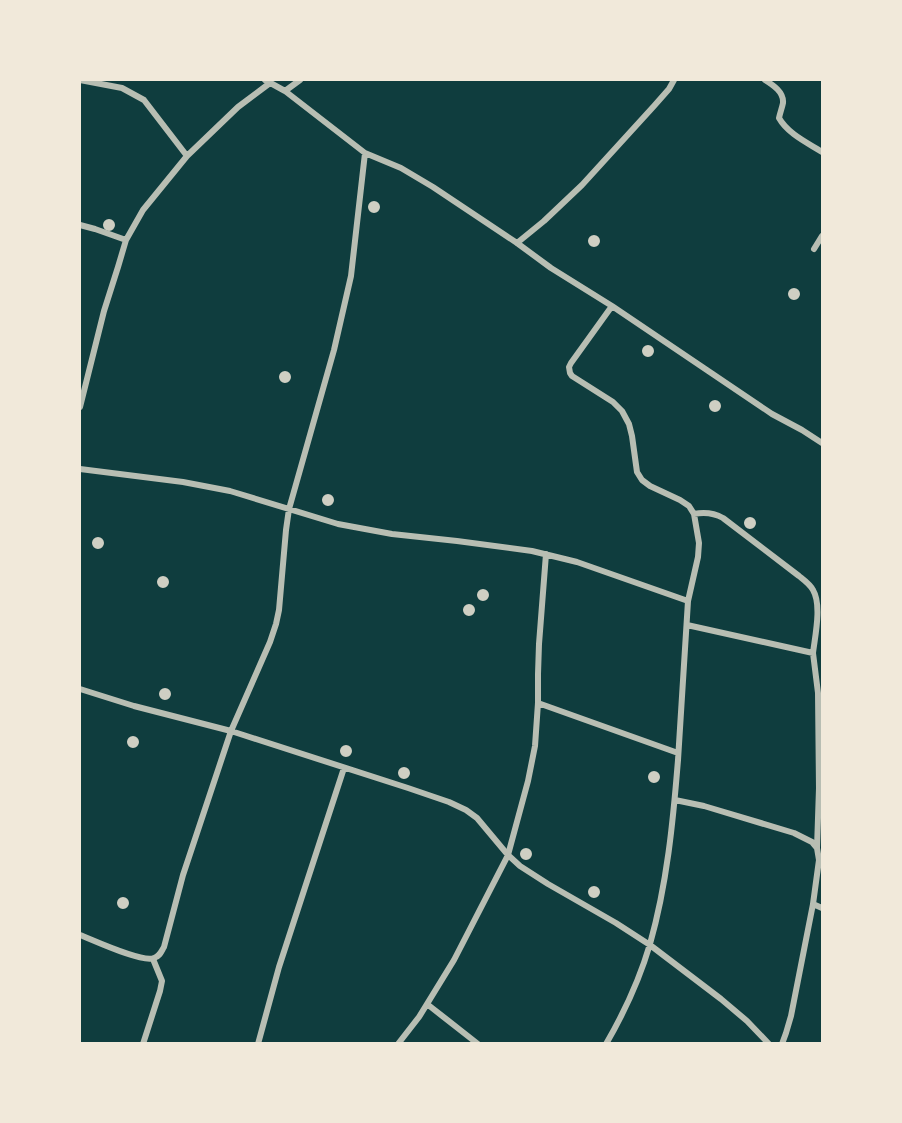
<svg xmlns="http://www.w3.org/2000/svg" width="902" height="1123" font-family="'Work Sans',sans-serif">
	<style>
		.building { fill: #cfcfc3 }
		.lines { fill: none; stroke-linecap: round; stroke-linejoin: round }
		.minor { stroke: #b8beb3; stroke-width: 6 }
	</style>
	<rect width="100%" height="100%" fill="#0f3d3e"/>
	<path class="building" d="M368 207a6 6 0 1 1 12 0a6 6 0 1 1-12 0Z
		M103 225a6 6 0 1 1 12 0a6 6 0 1 1-12 0Z
		M588 241a6 6 0 1 1 12 0a6 6 0 1 1-12 0Z
		M788 294a6 6 0 1 1 12 0a6 6 0 1 1-12 0Z
		M642 351a6 6 0 1 1 12 0a6 6 0 1 1-12 0Z
		M279 377a6 6 0 1 1 12 0a6 6 0 1 1-12 0Z
		M709 406a6 6 0 1 1 12 0a6 6 0 1 1-12 0Z
		M322 500a6 6 0 1 1 12 0a6 6 0 1 1-12 0Z
		M744 523a6 6 0 1 1 12 0a6 6 0 1 1-12 0Z
		M92 543a6 6 0 1 1 12 0a6 6 0 1 1-12 0Z
		M157 582a6 6 0 1 1 12 0a6 6 0 1 1-12 0Z
		M477 595a6 6 0 1 1 12 0a6 6 0 1 1-12 0Z
		M463 610a6 6 0 1 1 12 0a6 6 0 1 1-12 0Z
		M159 694a6 6 0 1 1 12 0a6 6 0 1 1-12 0Z
		M127 742a6 6 0 1 1 12 0a6 6 0 1 1-12 0Z
		M340 751a6 6 0 1 1 12 0a6 6 0 1 1-12 0Z
		M398 773a6 6 0 1 1 12 0a6 6 0 1 1-12 0Z
		M648 777a6 6 0 1 1 12 0a6 6 0 1 1-12 0Z
		M520 854a6 6 0 1 1 12 0a6 6 0 1 1-12 0Z
		M588 892a6 6 0 1 1 12 0a6 6 0 1 1-12 0Z
		M117 903a6 6 0 1 1 12 0a6 6 0 1 1-12 0Z"/>
	<g class="lines">
		<path class="minor" d="M80,80l42,8 22,12 43,56
			M265,80l20,11 80,62 36,15 32,19 84,56 34,25 61,38 160,108 30,16 20,13
			M765,80c8,5 19,12 18,23 -1,5 -3,10 -4,15 9,16 29,25 43,34
			M285,91l15,-11
			M80,225l15,4 31,11
			M517,243l27,-22 38,-36 72,-79 15,-17 5,-9
			M814,249l8,-13
			M612,306l-41,57 -2,4 1,6 2,3 41,26 9,9 7,13 3,12 5,36 5,8 8,6 30,14 9,6 5,8 5,29 -1,14 -10,44
			M80,407l24,-96 14,-44 8,-27 17,-30 44,-54 51,-49 32,-24
			M80,469l103,13 47,9 108,33 54,10 65,7 75,10 45,11 111,39c-3,53 -7,106 -10,159 -5,62 -11,124 -28,184 -10,34 -26,69 -44,100
			M687,625l126,28c2,-17 9,-48 0,-63 -3,-6 -9,-10 -14,-14l-76,-58c-9,-5 -19,-6 -29,-4
			M813,653l5,40 1,95 -2,60
			M80,689l54,17 97,25 177,57 41,14 17,8 11,8 31,37 12,11 28,18 68,39 34,22 71,54 26,22 22,23
			M538,703l140,50
			M675,800l29,6 90,27 18,9 5,6 2,12 -6,44 -22,112 -5,17 -4,11
			M813,904l9,4
			M80,935c13,5 62,28 74,23 6,-2 7,-6 10,-11l19,-72 48,-144 39,-89 6,-18 3,-14 7,-80 3,-21 45,-159 17,-74 14,-123
			M427,1004l51,40
			M143,1044l17,-53 2,-10 -9,-22
			M258,1044l21,-77 65,-199
			M398,1044l21,-27 35,-57 54,-105 20,-74 7,-35 3,-43v-29l1,-30 7,-90"/>
	</g>
	<rect width="902" height="1123" fill="none" stroke="#f1e9da" stroke-width="162"/>
</svg>
